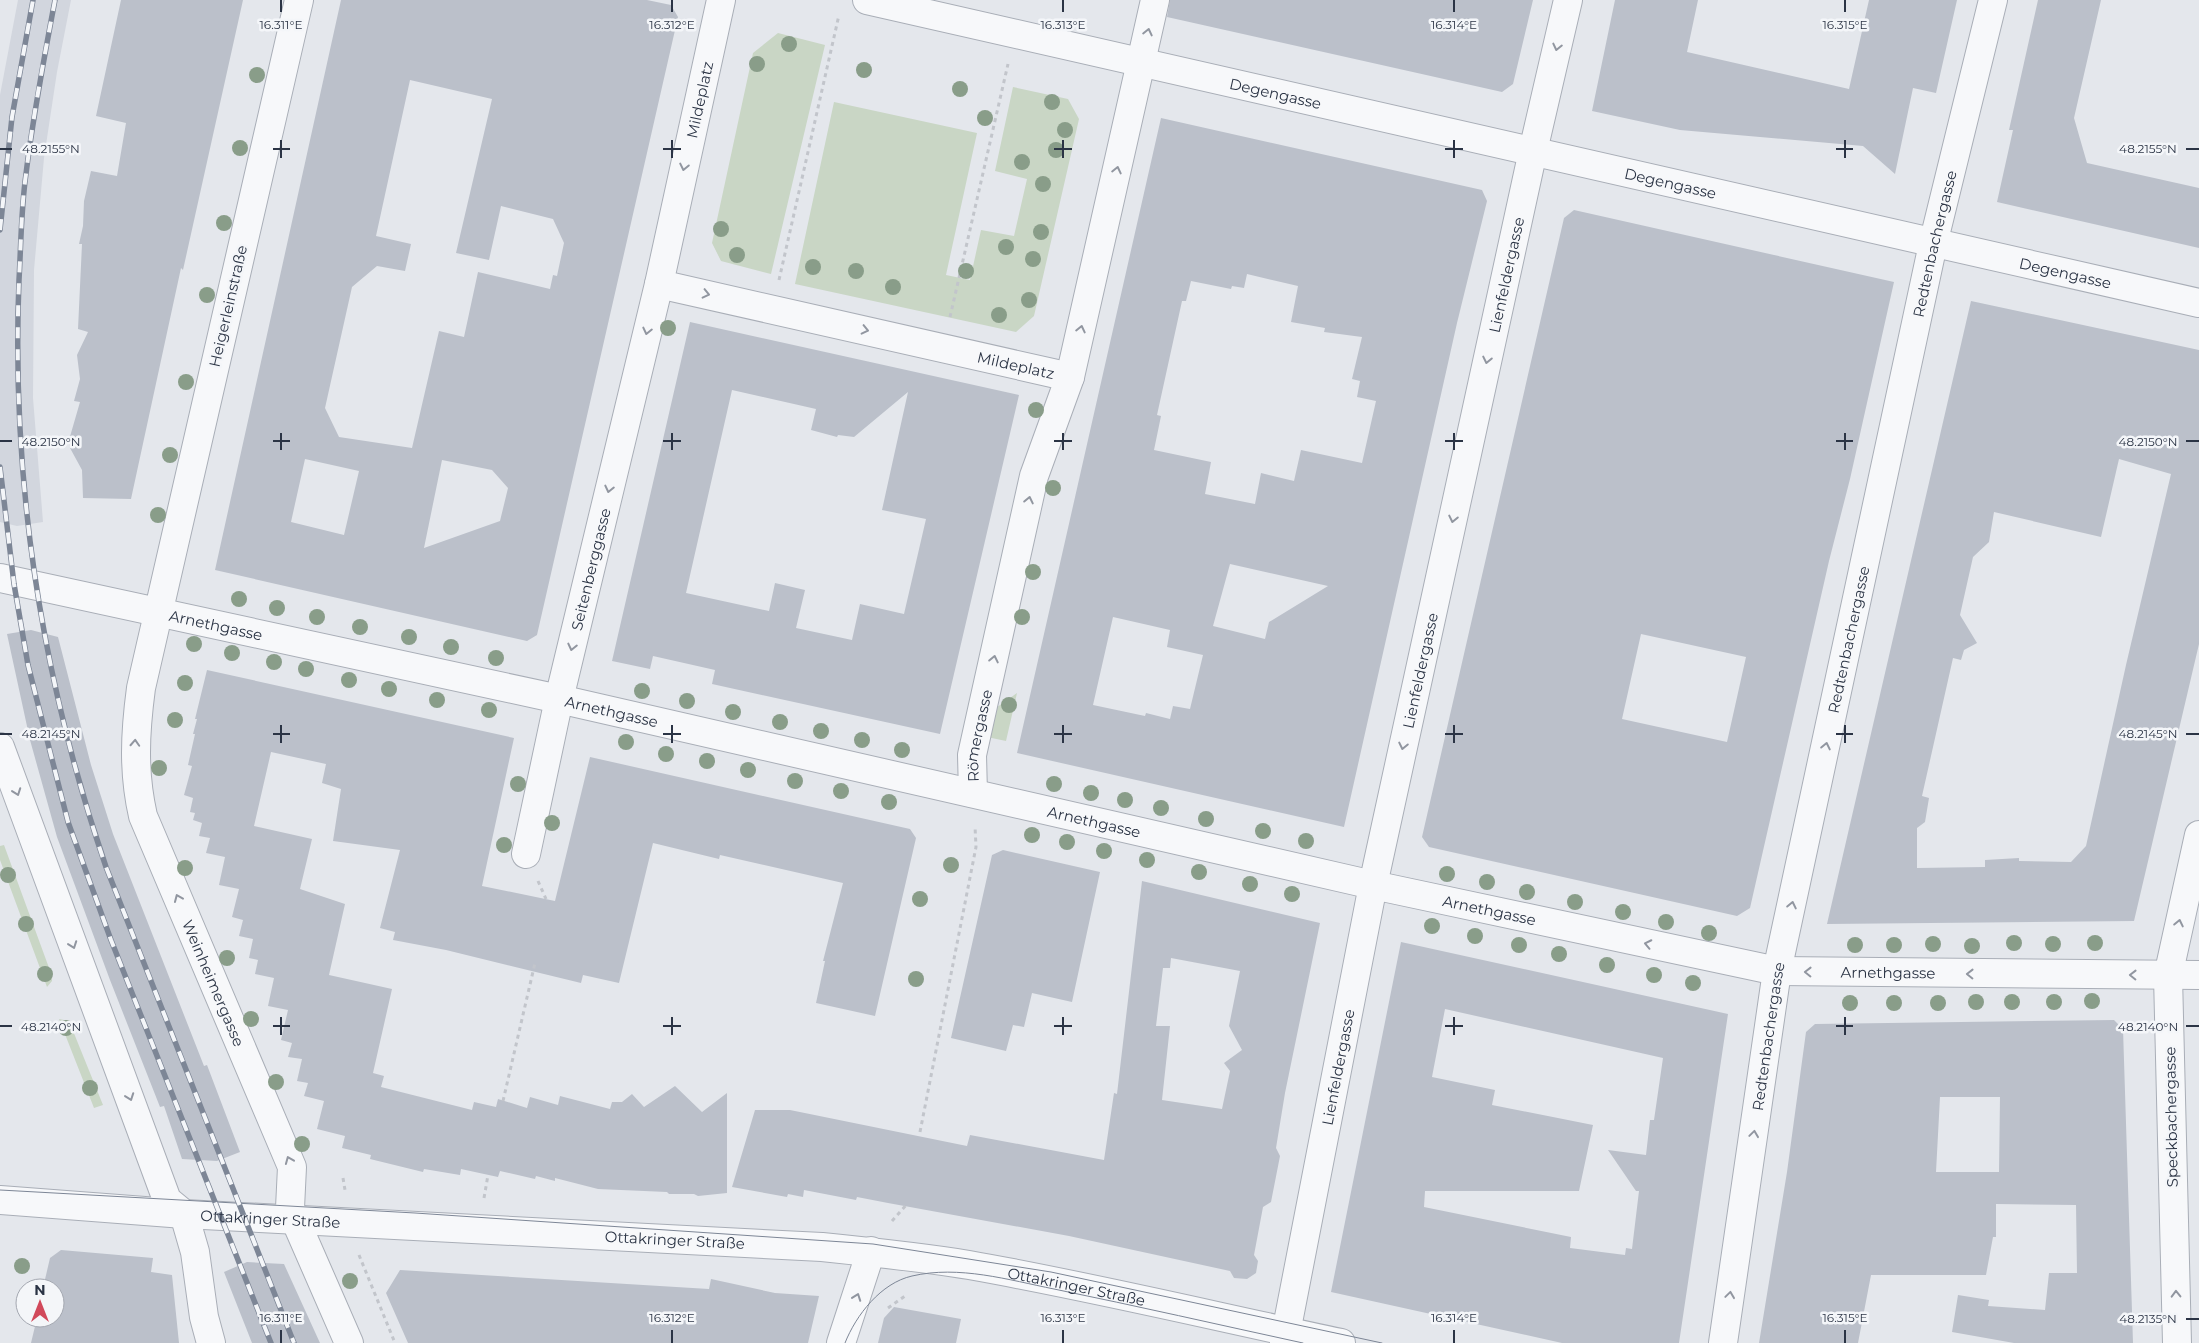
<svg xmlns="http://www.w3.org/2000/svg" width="2199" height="1343" font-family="Montserrat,sans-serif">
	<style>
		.built { fill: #d2d6de }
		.green { fill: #c9d6c5 }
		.building { fill: #bbc0ca; fill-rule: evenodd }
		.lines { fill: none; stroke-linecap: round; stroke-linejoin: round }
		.street-casing { stroke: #a9aeb7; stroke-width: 30 }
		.path { stroke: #c2c5cb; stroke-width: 3; stroke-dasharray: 4 4; stroke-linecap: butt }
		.street { stroke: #f7f8fa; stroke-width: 28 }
		.tram { stroke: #7d8696; stroke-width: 1 }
		.rail-casing { stroke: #7d8696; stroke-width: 5.5 }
		.rail { stroke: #f4f6f9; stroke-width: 4; stroke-dasharray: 11; stroke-linecap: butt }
		.tree { fill: #899d89 }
		.oneway { stroke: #9196a0 }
		.ticks { fill: none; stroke: #2b3445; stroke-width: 2 }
		.labels { text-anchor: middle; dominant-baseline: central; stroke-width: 5; stroke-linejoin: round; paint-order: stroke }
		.street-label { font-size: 15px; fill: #2b3445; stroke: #f4f6f9 }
		.ticks-label { font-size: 12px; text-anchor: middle; fill: #2b3445; stroke: #f4f6f9; stroke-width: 5; stroke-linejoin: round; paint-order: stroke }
	</style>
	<rect width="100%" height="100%" fill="#e4e7ec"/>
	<path class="built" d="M18,0h53l-14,72 -13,86 -10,112 -1,128 10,124 -26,4 -17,-4v-427z"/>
	<path class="green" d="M778,33l47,12 -54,229 -50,-13 -9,-18 41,-190z
		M1013,87l55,12 11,20 -45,197 -18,16 -221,-48 39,-182 143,31 -31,142 24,5 11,-50 33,6 13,-57 -32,-8z
		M1017,693l-11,48 -19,-4 6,-27z
		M4,845l48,131v5l-5,6 -47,-127v-14z
		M59,1019l10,2 34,84 -9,3z"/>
	<path class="building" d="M121,0h122l-60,270 -2,-2 -50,231 -48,-1 -1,-28 -12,-22 -1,-8 11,-38 -6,-1 6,-22 -3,-24 11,-23 -10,-3 4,-85h-3l4,-18 1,-25 7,-30 26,5 9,-53 -30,-7z
		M341,0h306l24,5 7,12 -141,618 -10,6 -312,-71zM410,80l82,19 -36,154 33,7 12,-54 52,13 11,24 -7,33 -4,-1 -3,14 -72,-17 -14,65 -25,-6 -27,117 -73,-11 -14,-29 27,-121 25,-21 28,5 6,-27 -35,-8zM305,459l54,12 -15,64 -53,-13zM442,460l50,10 16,18 -8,33 -76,27z
		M1170,0h363l-20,84 -11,8 -335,-75z
		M1615,0h83l-11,52 162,37 20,-89h88l-21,93 -23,-5 -18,86 -32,-28 -183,-16 -88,-19z
		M2038,0h63l-27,118 13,45 112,25v60l-202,-46 16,-72h-4z
		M1161,118l321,72 5,11 -30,122 -113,504 -327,-74zM1247,274l51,12 -7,36 34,6 -1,4 38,5 -10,42 8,2 -3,16 19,4 -14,62 -61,-13 -7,31 -33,-8 -6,31 -50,-10 6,-32 -57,-12 7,-34 -4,-1 25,-114h4l5,-20 40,8 1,-3 12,2zM1230,564l98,22 -59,36 -4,17 -52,-13zM1113,617l57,13 -3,17 36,8 -13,54 -17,-3 -3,13 -24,-6 -1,3 -52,-11z
		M1574,210l320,72 -44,197 -21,82 -79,347 -13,8 -308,-69 -7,-10 142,-619zM1641,634l105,23 -19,85 -105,-23z
		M1971,301l228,49v294l-65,277 -307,3zM2119,459l52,15 -45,191 -40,181 -15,16 -52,-1v-3l-34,2v7l-68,1v-40l8,-6 4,-24 -7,-2 31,-138 8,2 3,-10 13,-7 -17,-28 13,-58 16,-15 5,-30 107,25z
		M690,322l329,73 -79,339 -228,-50 3,-14 -62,-14 -3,13 -38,-8zM732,390l84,19 -5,21 26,7 1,-2 16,2 54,-45 -26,118 44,9 -22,95 -44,-10 -8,36 -56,-12 9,-38 -30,-7 -6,28 -83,-18z
		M31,630l27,7 33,128 22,69 91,232 3,-1 33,87 -23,9 -35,-2 -18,-53 -4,1 -50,-127 -53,-143 -27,-97 -23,-106z
		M207,670l307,68 -32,148 73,15 35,-144 320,72 6,9 -41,178 -59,-13 9,-42h-2l20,-78 -123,-28 -1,4 -66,-16 -34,140 -36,-8 -2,8 -135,-33 -53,-10 2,-8 -15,-4 20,-78 -67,-9 8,-52 -19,-6 4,-19 -55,-12 -17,74 58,13 -12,50 45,15 -16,71 63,14 -19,84 11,3 -3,11 91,23 2,-8 22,5 2,-8 29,9 3,-11 28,8 2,-9 50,13 2,-7h10l10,-8 12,13 31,-21 27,26 25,-19v100l-29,3 -4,-2h-25l-2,-2 -69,-3 -43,-11v3l-19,-5 -1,3 -35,-8 -2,6 -37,-8 -1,6 -36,-6 -1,3 -53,-13 1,-4 -29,-7 3,-12 -28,-7 7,-28 -20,-5 4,-13 -11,-2 5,-22 -14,-2 4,-14 -11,-3 7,-30 -20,-4 6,-28 -19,-4 3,-14 -9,-2 4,-19 -14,-3 4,-16 -11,-3 7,-28 -20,-4 6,-28 -19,-4 4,-15 -11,-2 3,-13 -9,-3 2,-7 -5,-1 3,-14 -9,-3 8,-29 -4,-1 7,-31h-2l4,-15h-2z
		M1003,850l97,22 -28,130 -40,-9 -8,34 -11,-2 -7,26 -55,-13 41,-183z
		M1142,881l178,42 -35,170 -9,55 4,8 -9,46 -8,5 -9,48 4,6 -2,12 -9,6 -13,-1 -4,-7 -161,-35 -181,-33 -31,-6 -1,3 -52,-10 -1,7 -15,-3 -1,3 -55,-10 23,-77h35l177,36 3,-11 134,25 10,-67 3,1zM1171,958l69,13 -11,55 13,24 -18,13 6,8 -8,38 -60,-9 8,-74h-14l7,-58h7z
		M1401,942l327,72 -49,329h-117l-231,-51zM1445,1009l218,49 -9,62h-4l-4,35 -38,-5 28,41h3l-7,58 -6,-1 -1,7 -55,-7 1,-11 -147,-30 1,-16h154l14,-66 -101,-20 3,-15 -63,-13z
		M2114,1020l9,9 10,314h-119l-62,-11 6,-37 31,5 -1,6 57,4 4,-37h28l-1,-68 -80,-1v33h-3l-7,38h-115l-13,68h-99l28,-171 19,-140 9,-8zM1940,1097h60l-1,75h-63z
		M61,1250l92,8 -2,14 21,3 7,68h-148l6,-25h18v-30h-12l7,-30z
		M247,1262l37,2 36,79h-68l-28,-71z
		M400,1270l309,19 2,-10 64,14 44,3 -11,47h-400l-22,-50z
		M894,1307l67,12 -5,24h-78l6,-25z"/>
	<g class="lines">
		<g class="street-casing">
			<g id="street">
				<path id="s1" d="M299,0l-158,688c-6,45 -8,84 2,128l149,351 -2,41 59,135"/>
				<path id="s2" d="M867,0l1332,303"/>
				<path id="s3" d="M659,284l411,93"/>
				<path id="s4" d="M0,578l559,121 814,186 404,86 422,4"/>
				<path d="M0,747l167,453 17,14 11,38 9,65 7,26"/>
				<path id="s5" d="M973,793l-1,-38 62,-279 36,-99 85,-377"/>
				<path id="s6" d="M526,854l33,-155 100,-415 62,-284"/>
				<path id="s7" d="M0,1200l184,14 638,33c49,5 98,10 147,18 125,22 248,52 372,78"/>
				<path d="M841,1343l30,-92"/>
				<path id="s8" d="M1284,1343l89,-458 160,-734 35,-151"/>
				<path id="s9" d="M1723,1343l54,-372 156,-727 60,-244"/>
				<path d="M2177,1343l-9,-367 31,-141"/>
			</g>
		</g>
		<path class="path" d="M779,280l60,-265
			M950,317l58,-253
			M538,881l8,18
			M503,1101l32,-138
			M920,1132l56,-285 -1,-21
			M343,1178l2,12
			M484,1198l4,-23
			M892,1221l16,-18
			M359,1255l36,88
			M888,1308l17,-12"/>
		<use href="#street" class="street"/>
		<path class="tram" d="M0,1190l415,23 458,31 178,28 331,71
			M845,1343c11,-28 36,-60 67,-67 47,-11 97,4 142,13 83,17 166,36 249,54"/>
		<g class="rail-casing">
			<path id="rail" d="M55,0c-11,58 -22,116 -29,174 -5,35 -5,71 -7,106 -8,201 22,397 87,587l188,476
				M0,230l12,-113 21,-117
				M0,467l14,117 14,81 40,157 43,118 160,403"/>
		</g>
		<use href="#rail" class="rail"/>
	</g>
	<g class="tree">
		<circle cx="789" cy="44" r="8"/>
		<circle cx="757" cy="64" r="8"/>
		<circle cx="864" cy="70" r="8"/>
		<circle cx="257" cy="75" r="8"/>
		<circle cx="960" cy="89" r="8"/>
		<circle cx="1052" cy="102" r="8"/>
		<circle cx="985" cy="118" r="8"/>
		<circle cx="1065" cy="130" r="8"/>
		<circle cx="240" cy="148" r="8"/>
		<circle cx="1056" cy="150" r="8"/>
		<circle cx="1022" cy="162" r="8"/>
		<circle cx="1043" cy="184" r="8"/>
		<circle cx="224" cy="223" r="8"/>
		<circle cx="721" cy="229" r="8"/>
		<circle cx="1041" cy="232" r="8"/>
		<circle cx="1006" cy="247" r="8"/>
		<circle cx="737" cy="255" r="8"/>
		<circle cx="1033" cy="259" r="8"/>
		<circle cx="813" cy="267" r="8"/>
		<circle cx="856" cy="271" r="8"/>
		<circle cx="966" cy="271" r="8"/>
		<circle cx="893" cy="287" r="8"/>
		<circle cx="207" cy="295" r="8"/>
		<circle cx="1029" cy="300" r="8"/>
		<circle cx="999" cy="315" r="8"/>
		<circle cx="668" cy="328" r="8"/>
		<circle cx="186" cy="382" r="8"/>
		<circle cx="1036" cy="410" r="8"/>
		<circle cx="170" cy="455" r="8"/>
		<circle cx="1053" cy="488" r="8"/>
		<circle cx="158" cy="515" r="8"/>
		<circle cx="1033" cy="572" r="8"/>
		<circle cx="239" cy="599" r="8"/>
		<circle cx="277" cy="608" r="8"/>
		<circle cx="317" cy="617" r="8"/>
		<circle cx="1022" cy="617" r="8"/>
		<circle cx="360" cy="627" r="8"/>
		<circle cx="409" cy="637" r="8"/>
		<circle cx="194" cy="644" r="8"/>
		<circle cx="451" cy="647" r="8"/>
		<circle cx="232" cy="653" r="8"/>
		<circle cx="496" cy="658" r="8"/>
		<circle cx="274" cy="662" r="8"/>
		<circle cx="306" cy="669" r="8"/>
		<circle cx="349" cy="680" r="8"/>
		<circle cx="185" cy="683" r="8"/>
		<circle cx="389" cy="689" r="8"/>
		<circle cx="642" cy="691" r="8"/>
		<circle cx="437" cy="700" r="8"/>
		<circle cx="687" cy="701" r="8"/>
		<circle cx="1009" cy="705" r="8"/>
		<circle cx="489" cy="710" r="8"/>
		<circle cx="733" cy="712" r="8"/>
		<circle cx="175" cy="720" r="8"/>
		<circle cx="780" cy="722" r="8"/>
		<circle cx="821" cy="731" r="8"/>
		<circle cx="862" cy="740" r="8"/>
		<circle cx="626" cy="742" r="8"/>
		<circle cx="902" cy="750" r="8"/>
		<circle cx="666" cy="754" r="8"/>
		<circle cx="707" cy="761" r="8"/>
		<circle cx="159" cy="768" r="8"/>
		<circle cx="748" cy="770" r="8"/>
		<circle cx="795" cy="781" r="8"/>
		<circle cx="518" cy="784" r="8"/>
		<circle cx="1054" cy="784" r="8"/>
		<circle cx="841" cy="791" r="8"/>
		<circle cx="1091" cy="793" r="8"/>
		<circle cx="1125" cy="800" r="8"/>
		<circle cx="889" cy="802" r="8"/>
		<circle cx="1161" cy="808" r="8"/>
		<circle cx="1206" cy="819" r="8"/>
		<circle cx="552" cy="823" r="8"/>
		<circle cx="1263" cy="831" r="8"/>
		<circle cx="1032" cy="835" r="8"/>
		<circle cx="1306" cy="841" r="8"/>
		<circle cx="1067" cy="842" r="8"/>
		<circle cx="504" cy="845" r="8"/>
		<circle cx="1104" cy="851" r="8"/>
		<circle cx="1147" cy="860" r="8"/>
		<circle cx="951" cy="865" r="8"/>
		<circle cx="185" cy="868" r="8"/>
		<circle cx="1199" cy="872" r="8"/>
		<circle cx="1447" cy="874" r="8"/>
		<circle cx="8" cy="875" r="8"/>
		<circle cx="1487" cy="882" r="8"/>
		<circle cx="1250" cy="884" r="8"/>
		<circle cx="1527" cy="892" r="8"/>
		<circle cx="1292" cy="894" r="8"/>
		<circle cx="920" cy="899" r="8"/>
		<circle cx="1575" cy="902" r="8"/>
		<circle cx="1623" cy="912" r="8"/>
		<circle cx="1666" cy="922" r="8"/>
		<circle cx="26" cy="924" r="8"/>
		<circle cx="1432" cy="926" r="8"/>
		<circle cx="1709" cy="933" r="8"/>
		<circle cx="1475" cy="936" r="8"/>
		<circle cx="2014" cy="943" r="8"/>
		<circle cx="2095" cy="943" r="8"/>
		<circle cx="1933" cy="944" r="8"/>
		<circle cx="2053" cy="944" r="8"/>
		<circle cx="1519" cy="945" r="8"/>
		<circle cx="1855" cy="945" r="8"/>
		<circle cx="1894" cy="945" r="8"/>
		<circle cx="1972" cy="946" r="8"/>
		<circle cx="1559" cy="954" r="8"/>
		<circle cx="227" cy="958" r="8"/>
		<circle cx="1607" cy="965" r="8"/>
		<circle cx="45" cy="974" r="8"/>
		<circle cx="1654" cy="975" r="8"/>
		<circle cx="916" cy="979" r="8"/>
		<circle cx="1693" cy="983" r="8"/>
		<circle cx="2092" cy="1001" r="8"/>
		<circle cx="1976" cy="1002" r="8"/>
		<circle cx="2012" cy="1002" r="8"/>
		<circle cx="2054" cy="1002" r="8"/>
		<circle cx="1850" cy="1003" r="8"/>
		<circle cx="1894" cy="1003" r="8"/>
		<circle cx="1938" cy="1003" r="8"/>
		<circle cx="251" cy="1019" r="8"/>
		<circle cx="66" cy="1028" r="8"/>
		<circle cx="276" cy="1082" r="8"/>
		<circle cx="90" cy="1088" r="8"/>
		<circle cx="302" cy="1144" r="8"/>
		<circle cx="22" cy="1266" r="8"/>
		<circle cx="350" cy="1281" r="8"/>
	</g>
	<defs><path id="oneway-chevron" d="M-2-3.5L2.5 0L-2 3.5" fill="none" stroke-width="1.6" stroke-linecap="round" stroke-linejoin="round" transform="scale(1.25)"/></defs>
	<g class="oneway">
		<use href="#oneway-chevron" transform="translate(1148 32) rotate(-77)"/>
		<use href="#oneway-chevron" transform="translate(1557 47) rotate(103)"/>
		<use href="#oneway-chevron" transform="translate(684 167) rotate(102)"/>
		<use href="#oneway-chevron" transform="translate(1117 170) rotate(-77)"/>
		<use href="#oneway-chevron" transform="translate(706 294) rotate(13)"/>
		<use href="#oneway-chevron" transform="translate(1081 329) rotate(-77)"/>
		<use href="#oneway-chevron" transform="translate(865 330) rotate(13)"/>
		<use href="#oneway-chevron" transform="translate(647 331) rotate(103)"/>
		<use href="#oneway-chevron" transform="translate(1487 360) rotate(102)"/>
		<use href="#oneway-chevron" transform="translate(609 489) rotate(103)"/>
		<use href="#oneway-chevron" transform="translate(1029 500) rotate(-78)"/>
		<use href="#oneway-chevron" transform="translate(1453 519) rotate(102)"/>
		<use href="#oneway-chevron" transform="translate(572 647) rotate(103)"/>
		<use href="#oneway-chevron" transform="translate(994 659) rotate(-78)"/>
		<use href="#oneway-chevron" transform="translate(135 743) rotate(-87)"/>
		<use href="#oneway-chevron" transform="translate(1403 746) rotate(102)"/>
		<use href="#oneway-chevron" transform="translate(1826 746) rotate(-78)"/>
		<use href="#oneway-chevron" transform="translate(17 792) rotate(70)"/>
		<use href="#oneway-chevron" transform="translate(178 898) rotate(-113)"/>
		<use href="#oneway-chevron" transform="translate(1792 905) rotate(-78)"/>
		<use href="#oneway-chevron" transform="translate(2179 923) rotate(-78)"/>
		<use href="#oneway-chevron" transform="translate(1648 944) rotate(-168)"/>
		<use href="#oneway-chevron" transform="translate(73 945) rotate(70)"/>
		<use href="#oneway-chevron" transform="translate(1808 972) rotate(-179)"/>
		<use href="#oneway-chevron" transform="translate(1970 974) rotate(-179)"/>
		<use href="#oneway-chevron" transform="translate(2133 975) rotate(-179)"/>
		<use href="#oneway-chevron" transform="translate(130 1097) rotate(70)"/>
		<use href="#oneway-chevron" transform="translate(1754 1134) rotate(-82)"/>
		<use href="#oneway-chevron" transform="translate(289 1160) rotate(-112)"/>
		<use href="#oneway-chevron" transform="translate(2176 1294) rotate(-91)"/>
		<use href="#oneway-chevron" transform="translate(1730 1295) rotate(-82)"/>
		<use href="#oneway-chevron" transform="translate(857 1297) rotate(-70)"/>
	</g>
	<path class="ticks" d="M281,0v12M672,0v12M1063,0v12M1454,0v12M1845,0v12M281,140v18M672,140v18M1063,140v18M1454,140v18M1845,140v18M0,149h12M273,149h17M663,149h18M1054,149h18M1445,149h18M1836,149h17M2186,149h13M281,433v17M672,433v17M1063,433v17M1454,433v17M1845,433v17M0,441h12M273,441h17M663,441h18M1054,441h18M1445,441h18M1836,441h17M2186,441h13M281,725v18M672,725v18M1063,725v18M1454,725v18M1845,725v18M0,734h12M273,734h17M663,734h18M1054,734h18M1445,734h18M1836,734h17M2186,734h13M281,1017v18M672,1017v18M1063,1017v18M1454,1017v18M1845,1017v18M0,1026h12M273,1026h17M663,1026h18M1054,1026h18M1445,1026h18M1836,1026h17M2186,1026h13M2186,1319h13M281,1330v13M672,1330v13M1063,1330v13M1454,1330v13M1845,1330v13"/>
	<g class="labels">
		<g class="street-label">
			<text stroke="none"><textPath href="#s2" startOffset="419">Degengasse</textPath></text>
			<text stroke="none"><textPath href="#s6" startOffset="774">Mildeplatz</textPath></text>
			<text stroke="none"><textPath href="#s2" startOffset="824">Degengasse</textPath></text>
			<text stroke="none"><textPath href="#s9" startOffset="1120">Redtenbachergasse</textPath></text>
			<text stroke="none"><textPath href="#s2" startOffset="1229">Degengasse</textPath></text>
			<text stroke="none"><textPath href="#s8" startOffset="1091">Lienfeldergasse</textPath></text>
			<text transform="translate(228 306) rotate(-77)">Heigerleinstraße</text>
			<text stroke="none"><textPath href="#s3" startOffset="366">Mildeplatz</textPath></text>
			<text stroke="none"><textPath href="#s6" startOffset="292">Seitenberggasse</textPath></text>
			<text stroke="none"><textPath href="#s4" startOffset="221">Arnethgasse</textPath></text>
			<text stroke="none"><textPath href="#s9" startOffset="715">Redtenbachergasse</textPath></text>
			<text stroke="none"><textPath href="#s8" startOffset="686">Lienfeldergasse</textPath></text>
			<text stroke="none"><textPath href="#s4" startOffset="626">Arnethgasse</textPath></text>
			<text stroke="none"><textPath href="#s5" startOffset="58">Römergasse</textPath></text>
			<text stroke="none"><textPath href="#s4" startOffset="1121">Arnethgasse</textPath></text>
			<text stroke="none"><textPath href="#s4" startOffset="1526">Arnethgasse</textPath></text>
			<text stroke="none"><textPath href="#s4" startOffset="1931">Arnethgasse</textPath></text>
			<text stroke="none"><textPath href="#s1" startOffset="1016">Weinheimergasse</textPath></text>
			<text stroke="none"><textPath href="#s9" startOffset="310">Redtenbachergasse</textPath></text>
			<text stroke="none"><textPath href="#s8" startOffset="281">Lienfeldergasse</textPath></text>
			<text transform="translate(2171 1117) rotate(-91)">Speckbachergasse</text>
			<text stroke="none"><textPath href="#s7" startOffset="271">Ottakringer Straße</textPath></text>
			<text stroke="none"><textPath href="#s7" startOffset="676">Ottakringer Straße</textPath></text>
			<text stroke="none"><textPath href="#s7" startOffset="1081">Ottakringer Straße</textPath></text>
		</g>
	</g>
	<g class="ticks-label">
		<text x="281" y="29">16.311°E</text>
		<text x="672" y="29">16.312°E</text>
		<text x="1063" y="29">16.313°E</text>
		<text x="1454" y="29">16.314°E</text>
		<text x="1845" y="29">16.315°E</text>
		<text x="51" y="153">48.2155°N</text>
		<text x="2148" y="153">48.2155°N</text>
		<text x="51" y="446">48.2150°N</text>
		<text x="2148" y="446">48.2150°N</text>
		<text x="51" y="738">48.2145°N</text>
		<text x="2148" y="738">48.2145°N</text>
		<text x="51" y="1031">48.2140°N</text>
		<text x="2148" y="1031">48.2140°N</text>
		<text x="281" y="1322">16.311°E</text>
		<text x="672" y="1322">16.312°E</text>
		<text x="1063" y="1322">16.313°E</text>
		<text x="1454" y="1322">16.314°E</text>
		<text x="1845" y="1322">16.315°E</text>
		<text x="2148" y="1323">48.2135°N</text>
	</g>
	<g transform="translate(40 1303)"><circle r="24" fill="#f4f6f9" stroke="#a4a8b1"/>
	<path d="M0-4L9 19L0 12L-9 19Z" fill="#d1495b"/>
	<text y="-8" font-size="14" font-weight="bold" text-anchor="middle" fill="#2b3445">N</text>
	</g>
</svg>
